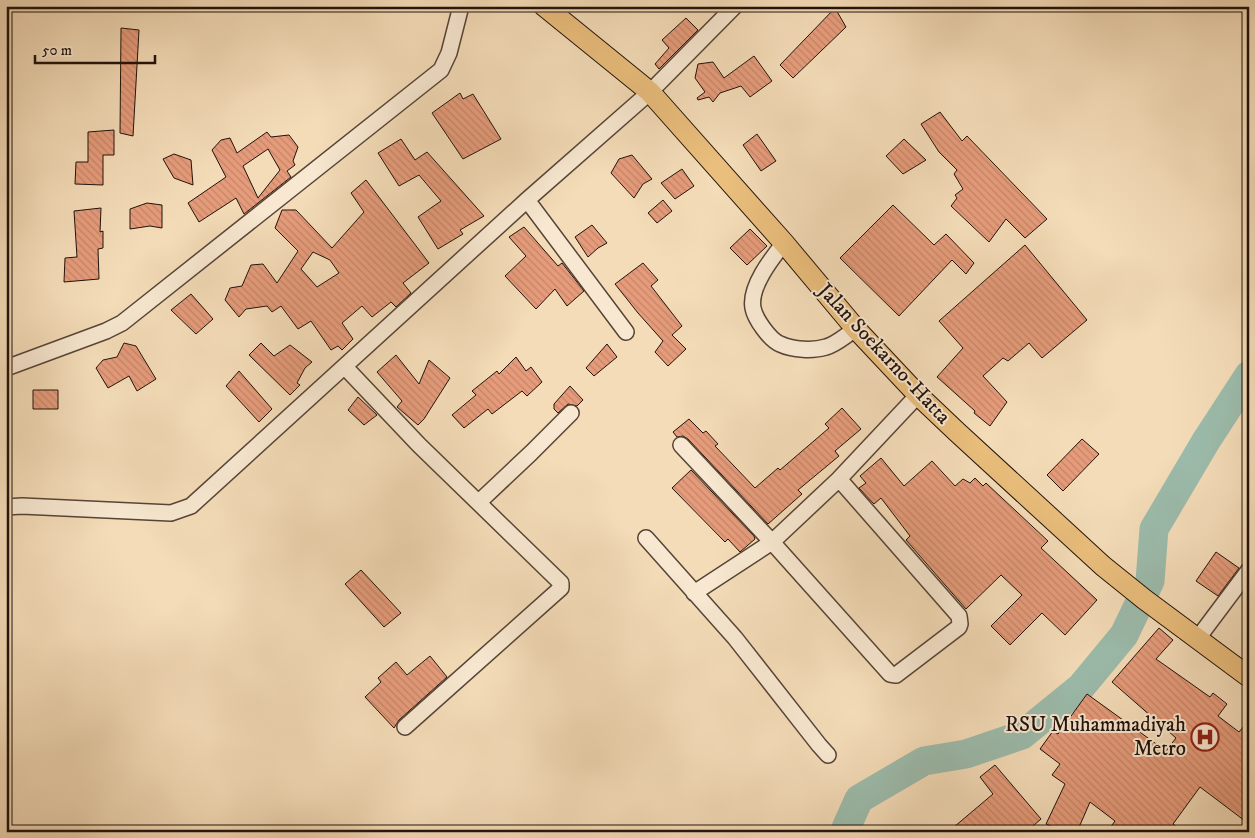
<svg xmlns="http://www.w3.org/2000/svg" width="1255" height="838" font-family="'IM FELL DW Pica',serif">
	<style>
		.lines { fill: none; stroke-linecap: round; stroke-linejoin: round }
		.river { stroke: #9cbcac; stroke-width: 29 }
		.building { fill: url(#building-back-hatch); stroke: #21120b; fill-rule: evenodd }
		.minor-casing { stroke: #564436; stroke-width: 18 }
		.major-casing { stroke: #21120b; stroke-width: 22 }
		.minor { stroke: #f8e8d1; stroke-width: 15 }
		.major { stroke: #eabe7c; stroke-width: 20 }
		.labels { text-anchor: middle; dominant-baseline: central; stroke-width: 4; stroke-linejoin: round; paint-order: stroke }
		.street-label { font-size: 21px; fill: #21120b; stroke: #f8e8d1 }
		.poi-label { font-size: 21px; fill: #21120b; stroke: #f8e8d1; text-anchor: end }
	</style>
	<defs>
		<pattern id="building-back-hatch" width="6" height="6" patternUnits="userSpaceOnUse" patternTransform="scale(1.25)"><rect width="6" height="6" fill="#e69c7b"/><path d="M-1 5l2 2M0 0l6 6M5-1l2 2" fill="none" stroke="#c58569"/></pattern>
	</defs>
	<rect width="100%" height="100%" fill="#f4dcb8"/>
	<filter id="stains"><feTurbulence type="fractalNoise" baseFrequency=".004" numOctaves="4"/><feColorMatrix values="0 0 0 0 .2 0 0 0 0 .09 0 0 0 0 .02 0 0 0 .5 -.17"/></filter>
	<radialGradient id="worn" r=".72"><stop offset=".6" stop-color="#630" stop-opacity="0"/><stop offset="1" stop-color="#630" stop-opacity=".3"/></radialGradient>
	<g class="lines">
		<path class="river" d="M847,832l-1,-4 13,-29 65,-38 42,-7 56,-19 59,-48 43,-52 26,-54 4,-52 52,-88 43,-66"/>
	</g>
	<path class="building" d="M835,8l11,19 -53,51 -13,-13z
		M686,18l12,12 -39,39 -4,-5 14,-16 -7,-8z
		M121,28l18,2 -6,106 -13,-3z
		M754,56l18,25 -22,16 -9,-11 -21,7 -7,9 -4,-5 -11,3 -1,-2 8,-6 -10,-14 3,-14 15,-2 11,16z
		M460,93l3,6 10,-5 28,45 -38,20 -31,-46z
		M940,112l22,29 5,-5 80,83 -22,19 -19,-19 -17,23 -38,-36 6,-8 -2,-3 8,-6 -9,-15 3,-4 -18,-18 -18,-28z
		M114,130v25h-11v30l-28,-1 1,-22h12v-30z
		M267,132l4,5 18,-2 9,12 -5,14 2,4 -8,6 4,6 -47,37 -8,-16 -37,24 -11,-19 38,-26 -14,-27 9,-10 9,-2 7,15zM268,149l12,21 -22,28 -15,-32z
		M757,134l19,27 -15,10 -18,-26z
		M401,139l14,21 12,-8 57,64 -24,14 3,4 -25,15 -20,-32 23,-16 -22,-26 -20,11 -21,-33z
		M904,139l22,21 -23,14 -17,-18z
		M174,154l17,6 2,25 -19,-7 -11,-19z
		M632,155l20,24 -9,5 -9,14 -23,-25 8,-14z
		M682,169l12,17 -19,13 -14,-16z
		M366,180l63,83 -26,20 8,10 -15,14 -5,-5 -19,15 -10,-11 -20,17 11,16 -11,11 -4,-4 -7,4 -20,-29 -13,8 -17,-23 -9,6 -5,-6 -21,3 -7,8 -14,-17 5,-12 12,-2 9,-21 12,-1 14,19 21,-32 -23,-23 7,-18h14l36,38 32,-36 -13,-19zM313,252l17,8 9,13 -22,14 -16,-18z
		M663,200l9,11 -15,12 -9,-10z
		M147,203l15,2v23l-12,-2 -20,3v-20z
		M893,205l41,40 12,-11 28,29 -8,11 -14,-14 -53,56 -59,-58z
		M101,208l-1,24 3,-1v17l-5,1 1,30 -35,3 1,-24 12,-1 -3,-46z
		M592,225l15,18 -9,5 -10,9 -13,-20z
		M524,227l34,39 4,-3 22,28 -17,15 -12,-17 -19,20 -31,-33 21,-20 -17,-19z
		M750,229l17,17 -20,19 -17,-17z
		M1025,245l62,75 -45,38 -13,-15 -21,18 -5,-3 -20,18 24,26 -17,24 -16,-13 1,-2 -38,-34 26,-29 -24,-27z
		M643,263l15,17 -7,6 31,40 -10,9 14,14 -18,17 -13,-14 8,-11 -25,-28 -23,-29z
		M191,294l22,25 -17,15 -25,-24z
		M124,343l12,3 20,33 -19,12 -8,-15 -21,12 -12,-20 7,-8 14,-3z
		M261,343l13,13 16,-11 22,17 -7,6 -8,15 3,2 -10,10 -41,-40z
		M607,344l10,13 -23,19 -8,-8z
		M396,355l23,29 10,-24 21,18 -26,41 -6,6 -21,-18 5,-6 -25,-29z
		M516,357l10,14 5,-4 11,15 -15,14 -5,-5 -30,23 -4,-5 -24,19 -12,-13 24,-20 -4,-4 25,-20 2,3z
		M239,371l33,38 -13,13 -33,-36z
		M570,386l13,14 -6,6 -9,-2 -10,9 -4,-4v-5z
		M33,390h25v19h-25z
		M358,397l19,18 -13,10 -16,-15z
		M842,408l19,21 -26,22 4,5 -41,34 4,4 -34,30 -80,-85 -5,-3 -6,1 -4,-5 16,-13 14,14 3,-2 12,13 -3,2 40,42 23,-20 2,2 49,-42 -4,-4z
		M1082,439l17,15 -36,37 -16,-16z
		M881,458l23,28 28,-25 23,25 8,-7 7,4 5,-5 8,8 3,-3 62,58 -7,7 56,52 -32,35 -23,-22 -32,32 -19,-19 31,-31 -21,-20 -35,34 -60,-69 4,-4 -29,-38 -7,6 -15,-16 7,-5 -6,-7z
		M691,470l63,66 1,3 -15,13 -12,-13 -3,3 -53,-54z
		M1216,552l23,16 -21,28 -22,-15z
		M361,570l40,43 -17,14 -39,-43z
		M1159,628l14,12 -17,19 54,38 3,-4 14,11 -9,12 21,16 10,-12v104l-49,-37 -27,37 10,8h-76l8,-11 -25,-19 -13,30h-13l-18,-8 19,-40 -13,-9 8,-11 -20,-15 13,-18 5,3 29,-40 79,57 10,-13 -64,-56z
		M430,656l17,21 -48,43 -5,8 -29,-31 16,-15 -3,-4 18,-16 11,13z
		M995,765l46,54 -15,13h-78l45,-38 -13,-17z"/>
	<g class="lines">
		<g class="minor-casing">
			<path id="minor" d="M527,200l99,132
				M784,243c-12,15 -35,44 -31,65 2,11 17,32 27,36 13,6 33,7 46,3 11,-3 21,-13 30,-18
				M345,367l74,78 142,138v5l-156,139
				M6,368l100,-37 16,-8 319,-253 8,-17 12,-47
				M681,445l91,97 118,132 6,1 63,-48 1,-3 -1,-8 -120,-137
				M479,502l52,-49 40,-40
				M6,507l16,-1 149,7 20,-7 336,-306 123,-108 85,-86
				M646,538l89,100 84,107 9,10
				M694,593l78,-51 67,-63 79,-84
				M1198,638l51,-68"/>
		</g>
		<g class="major-casing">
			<path id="major" d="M544,6l106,86 134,151 72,86 62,66 39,37 146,134 41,33 105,78"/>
		</g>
		<use href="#minor" class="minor"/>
		<use href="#major" class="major"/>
	</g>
	<defs>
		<g id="hospital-ring" transform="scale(1.4375)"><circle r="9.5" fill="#f8e8d1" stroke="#8f2418" stroke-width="1.5"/><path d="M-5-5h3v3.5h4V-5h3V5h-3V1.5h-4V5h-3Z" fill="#8f2418"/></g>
	</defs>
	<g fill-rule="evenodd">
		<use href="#hospital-ring" x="1205" y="737"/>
	</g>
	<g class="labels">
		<g class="street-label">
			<text transform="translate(884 354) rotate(47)">Jalan Soekarno-Hatta</text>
		</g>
		<g class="poi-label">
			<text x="1186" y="725">RSU Muhammadiyah<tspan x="1186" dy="24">Metro</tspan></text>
		</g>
	</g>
	<rect width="1255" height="838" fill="none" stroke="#f4dcb8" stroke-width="25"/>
	<rect x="8" y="8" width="1240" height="823" fill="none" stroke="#21120b" stroke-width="2.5"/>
	<rect x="12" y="12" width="1230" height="813" fill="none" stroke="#21120b"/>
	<path d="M35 55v8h120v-8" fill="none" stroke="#21120b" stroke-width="2.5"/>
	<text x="42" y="55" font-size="15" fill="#21120b" stroke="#f8e8d1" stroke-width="4" paint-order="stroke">50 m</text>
	<rect width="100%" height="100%" filter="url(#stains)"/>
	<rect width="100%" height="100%" fill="url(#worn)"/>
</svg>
